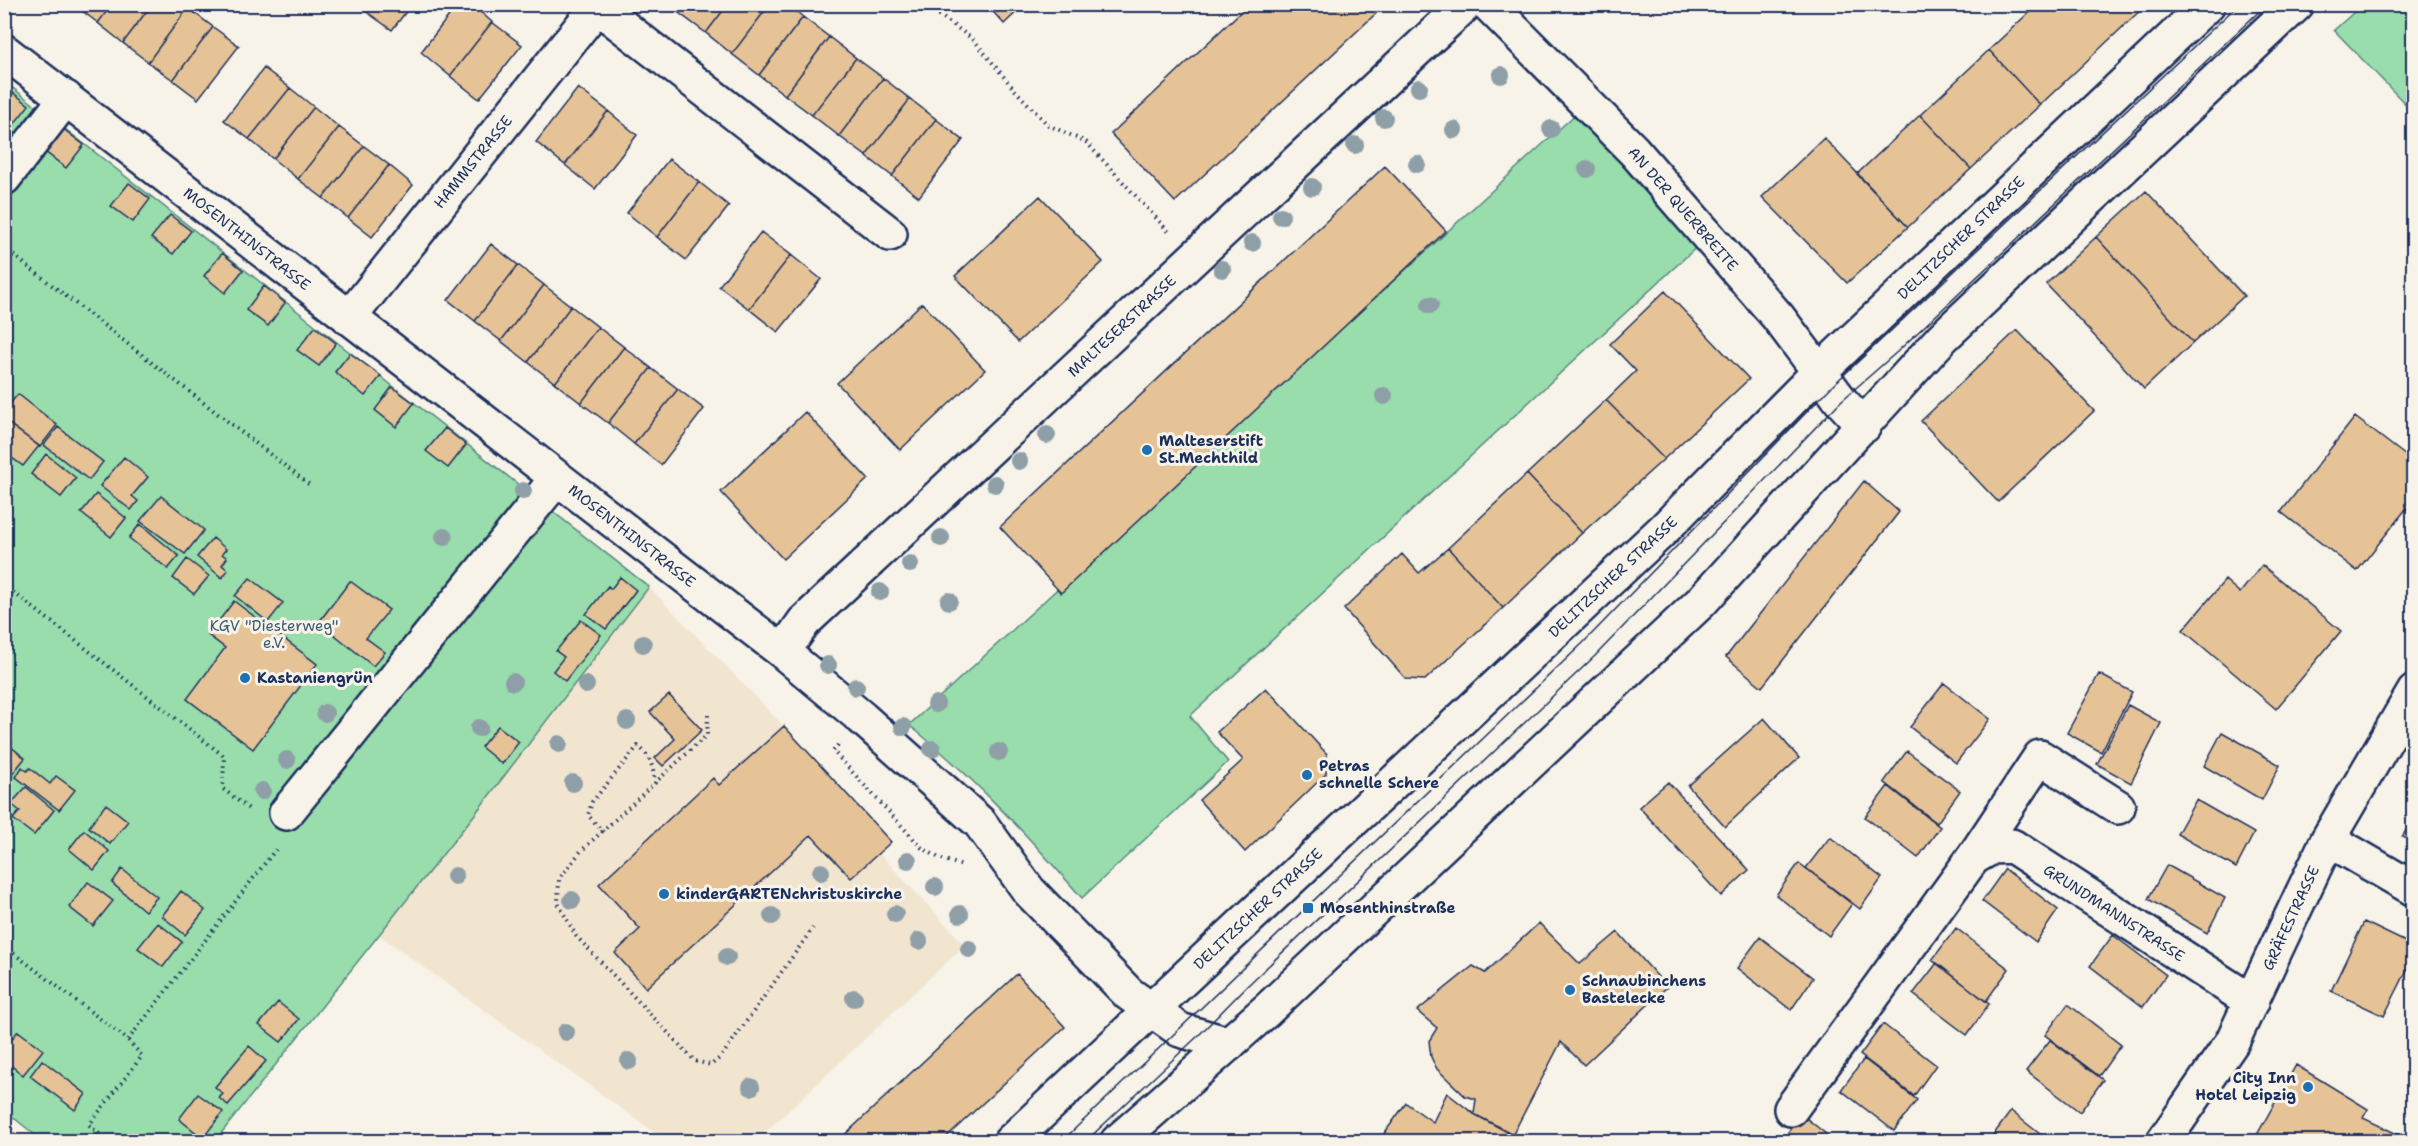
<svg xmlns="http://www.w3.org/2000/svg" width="2418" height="1146" font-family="'Shantell Sans',sans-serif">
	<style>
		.built { fill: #f2e5d0 }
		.green { fill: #98ddab; stroke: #5a8684; stroke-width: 1.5 }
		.building { fill: #e5c397; stroke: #1b2f5e; stroke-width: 1.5 }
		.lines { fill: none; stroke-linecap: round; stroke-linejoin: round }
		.minor-casing { stroke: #1b2f5e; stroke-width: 38 }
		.major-casing { stroke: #1b2f5e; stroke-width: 38 }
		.path { stroke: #1b2f5e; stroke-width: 4; stroke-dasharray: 1.5 4.5; stroke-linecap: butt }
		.minor { stroke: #f7f3e8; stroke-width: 33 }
		.major { stroke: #f7f3e8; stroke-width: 33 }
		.tram { stroke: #1b2f5e; stroke-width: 1.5 }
		.tree { fill: #8f9fa7 }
		.poi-dot { fill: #1f6fb2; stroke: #f7f3e8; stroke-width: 2 }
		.labels { text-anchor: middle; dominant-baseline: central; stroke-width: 6; stroke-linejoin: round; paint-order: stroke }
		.street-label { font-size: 15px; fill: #1b2f5e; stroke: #f7f3e8 }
		.poi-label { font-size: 15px; font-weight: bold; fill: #1b2f5e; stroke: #f7f3e8; text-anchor: start }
		.park-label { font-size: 15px; fill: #3a5a71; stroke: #f7f3e8 }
	</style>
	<rect width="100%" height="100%" fill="#f7f3e8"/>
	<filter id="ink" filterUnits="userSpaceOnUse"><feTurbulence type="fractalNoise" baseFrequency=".0167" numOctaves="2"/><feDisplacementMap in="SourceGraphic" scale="12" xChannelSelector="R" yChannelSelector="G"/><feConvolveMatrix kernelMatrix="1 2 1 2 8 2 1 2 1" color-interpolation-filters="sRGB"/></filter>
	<g filter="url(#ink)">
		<path class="built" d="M649,587l135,139 107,116 -12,11 86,92 -209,196 -88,1 -289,-207z"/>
		<path class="green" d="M2362,5h51v107l-79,-82z
			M4,81l645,506 -174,227 -260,327h-172l-38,-30z
			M1580,110l122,132 -512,474 38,46 -146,136c-54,-62 -109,-122 -173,-173z"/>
		<path class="building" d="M73,4h39l-14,19z
			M112,4h40l-29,39 -25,-20z
			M152,4h32l4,4 -40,54 -25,-19z
			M368,4h44l-20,26 -28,-20z
			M458,4h13l21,18 -42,54 -29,-24z
			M686,4h42l-22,29 -27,-20z
			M728,4h42l-38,50 -26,-21z
			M770,4h17l16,13 -44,58 -27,-21z
			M986,4h39l-21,20z
			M1249,4h137l-211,198 -64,-68z
			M2038,4h104l2,3 -104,98 -51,-55z
			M188,8l25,19 -40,53 -25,-18z
			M803,17l26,20 -44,58 -26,-20z
			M492,22l30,23 -43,54 -29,-23z
			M213,27l26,19 -41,53 -25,-19z
			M829,37l27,21 -44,57 -27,-20z
			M1989,50l51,55 -69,64 -51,-54z
			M856,58l27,20 -44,58 -27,-21z
			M264,68l26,20 -41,51 -25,-19z
			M883,78l27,21 -44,57 -27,-20z
			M290,88l24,19 -41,52 -24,-20z
			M578,88l30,23 -43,54 -29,-23z
			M8,89l21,16 -18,23 -7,-5v-30z
			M910,99l26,20 -44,57 -26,-20z
			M314,107l25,20 -41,52 -25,-20z
			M608,111l29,24 -42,54 -30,-24z
			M1920,115l51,54 -63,58 -51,-53z
			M936,119l27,21 -44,57 -27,-21z
			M339,127l25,19 -41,52 -25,-19z
			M62,128l22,17 -18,23 -22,-17z
			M1824,138l84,89 -61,56 -85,-86z
			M364,146l25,19 -41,53 -25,-20z
			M669,159l30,23 -42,55 -30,-24z
			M389,165l24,20 -41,52 -24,-19z
			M1385,166l61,65 -385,362 -61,-66z
			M699,182l30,24 -43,54 -29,-23z
			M129,183l21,16 -17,23 -22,-16z
			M2146,191l98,105 -51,47 -97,-106z
			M1040,196l63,66 -85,80 -63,-66z
			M170,215l21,16 -18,23 -22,-16z
			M761,232l30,23 -42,54 -30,-23z
			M2096,237l97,106 -49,46 -98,-105z
			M491,244l27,21 -43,56 -27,-21z
			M222,253l21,17 -18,23 -21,-17z
			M791,255l30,24 -43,53 -29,-23z
			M518,265l26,20 -43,56 -26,-20z
			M544,285l27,21 -43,56 -27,-21z
			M264,286l21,17 -17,23 -22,-16z
			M1665,291l84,88 -85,80 -58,-59 30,-29 -26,-27z
			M922,303l63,67 -85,80 -63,-67z
			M571,306l27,21 -43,56 -27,-21z
			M315,327l21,16 -17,23 -22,-16z
			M598,327l26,20 -43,56 -26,-20z
			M2017,330l77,81 -96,91 -77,-81z
			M624,347l27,21 -43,55 -27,-20z
			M350,353l31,23 -16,20 -30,-24z
			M651,368l27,21 -44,55 -26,-21z
			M392,387l22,16 -18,24 -21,-17z
			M678,389l26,20 -43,56 -27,-21z
			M18,394l39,31 -17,22 -36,-27v-18l5,3z
			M1606,400l58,59 -82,74 -55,-59z
			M805,412l63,67 -85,80 -62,-67z
			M2355,417l59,45v37l-57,72 -76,-59z
			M4,420l35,26 -16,20 -19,-14z
			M58,427l45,35 -14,18 -45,-35z
			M445,428l21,17 -18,23 -22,-17z
			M46,454l30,24 -15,19 -30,-23z
			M124,457l24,20 -16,19 6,5 -7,9 -31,-24z
			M1527,474l55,59 -79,75 -55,-60z
			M1864,481l35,31 -137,175 -36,-30z
			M96,494l30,24 -15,19 -30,-24z
			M161,496l43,34 -19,24 -45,-33z
			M140,524l39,32 -11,13 -39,-31z
			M213,538l13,11 -4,5 5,4 -5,7 6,5 -6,8 -25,-21z
			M1448,548l55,60 -78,72 -19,-1 -62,-70 58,-55 17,19z
			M187,559l22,17 -15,18 -21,-16z
			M2262,565l79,66 -65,78 -93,-79 42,-50 15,13z
			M620,577l16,13 -30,39 -20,-15 22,-28 3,3z
			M250,578l33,25 -15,19 -33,-26z
			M350,581l39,29 -23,28 19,14 -12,14 -54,-44z
			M234,601l83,63 -64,85 -66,-50 38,-51 -17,-13z
			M581,620l20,15 -36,46 -12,-10 11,-14 -8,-6z
			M2099,674l33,18 -31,60 -34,-19z
			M1944,683l46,36 -34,44 -46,-36z
			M1266,688l61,66 -1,20 -81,78 -46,-52 44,-40 -26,-28z
			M669,695l33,35 -39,36 -8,-8 20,-19 -25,-27z
			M2128,705l33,18 -30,60 -34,-19z
			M1764,718l35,40 -74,69 -37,-41z
			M498,726l21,16 -17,22 -21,-17z
			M784,726l107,116 -40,36 -40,-43 -165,153 -31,-35 25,-24 -41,-45 114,-106 6,7z
			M2222,732l58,33 -18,35 -58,-34z
			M4,737l8,6 -2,3 15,12 -12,15 -9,-7z
			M1907,751l53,40 -23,32 -53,-41z
			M22,767l5,4 3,-3 20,16 6,-8 19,14 -16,20 -43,-33z
			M1668,782l81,88 -28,26 -82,-89z
			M1888,786l52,41 -22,31 -53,-41z
			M26,787l28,23 -20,25 -21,-16 7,-8 -9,-7z
			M2196,800l58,33 -18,35 -59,-34z
			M106,804l22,17 -18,23 -21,-17z
			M2414,817v26l-12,-6z
			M84,830l25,21 -15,19 -25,-21z
			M1830,837l52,41 -22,31 -54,-41z
			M1799,863l53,41 -23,32 -53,-41z
			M2167,865l58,33 -18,35 -59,-34z
			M122,869l35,28 -12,14 -33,-28z
			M2005,869l53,41 -22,32 -54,-41z
			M88,882l25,19 -20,25 -24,-19z
			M181,891l24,19 -20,25 -23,-19z
			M2364,922l50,24v10l-30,60 -53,-25z
			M158,923l24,19 -19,25 -25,-19z
			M1539,923l41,41 38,-32 49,55 -83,78 -23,-23 -48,92 -39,-20 2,-15 -11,-3 -28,-27 -6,-12 -2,-16 8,-13 -20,-17 56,-45 12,7z
			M1956,928l53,41 -23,32 -54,-41z
			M2113,935l53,40 -23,32 -53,-41z
			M1760,937l53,41 -22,32 -54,-42z
			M1937,963l52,41 -22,31 -54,-41z
			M1017,974l48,53 -124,115h-104z
			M278,1002l21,17 -18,23 -22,-17z
			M2068,1004l53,41 -22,31 -54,-41z
			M1883,1024l53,41 -22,31 -54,-41z
			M18,1031l25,19 -20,25 -19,-15v-11z
			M2050,1040l53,40 -23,32 -54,-41z
			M249,1046l17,15 -38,44 -9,-7 4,-4 -8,-7z
			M1864,1059l53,41 -23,31 -53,-41z
			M42,1060l44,34 -11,16 -45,-34z
			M2296,1065l72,44 -5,9 51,24h-161z
			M1447,1093l27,21 52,28h-148l28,-39 27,19z
			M198,1094l25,18 -20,26 -24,-19z
			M2011,1111l39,31h-62z
			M1801,1114l35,28h-55z"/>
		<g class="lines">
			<g class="minor-casing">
				<path id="minor" d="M594,4l296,230
					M1488,4l146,147 144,166 63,84 23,25
					M4,51l779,601 79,66 118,105 49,68 100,103 51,36 49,14
					M4,178l62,-80
					M349,318l248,-311
					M783,652l21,-30 662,-618
					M286,813l271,-335
					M2328,839l86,50
					M1973,858l67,-101 78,50
					M1791,1109l182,-251 19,-11 20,-1 240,156
					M2163,1142l69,-100 96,-203 86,-147"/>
			</g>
			<g class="major-casing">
				<path id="major" d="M1010,1142l654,-613 155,-157 389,-368
					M1117,1142l150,-132 433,-407 243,-266 354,-333"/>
			</g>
			<path class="path" d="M924,4l50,36 39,48 35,37 38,17 83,90
				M4,248l307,238
				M4,585l220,171 -1,33 26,20
				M708,715l-1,20 -126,116 -22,28 -1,24 18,33 119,125 16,4 10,-8 92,-129
				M838,745l-5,6 88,96 18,11 24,8
				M603,832l-15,-17 4,-13 46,-56c13,10 15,21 17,37
				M4,946l124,94 14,16 -53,69 20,17
				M128,1040l148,-191
				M965,1142l8,-8"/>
			<use href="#minor" class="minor"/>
			<use href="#major" class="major"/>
			<path class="tram" d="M1061,1142l522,-499 248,-256 408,-383
				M1085,1142l113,-106 48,-49 349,-331 246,-255 56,-49 370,-348"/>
		</g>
		<g class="tree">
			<circle cx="1501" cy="75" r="9"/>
			<circle cx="1419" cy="88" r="9"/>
			<circle cx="1384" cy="118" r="9"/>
			<circle cx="1551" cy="129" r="9"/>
			<circle cx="1454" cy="130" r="9"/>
			<circle cx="1355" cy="145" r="9"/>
			<circle cx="1417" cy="164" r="9"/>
			<circle cx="1587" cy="169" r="9"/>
			<circle cx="1312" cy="187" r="9"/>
			<circle cx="1281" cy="216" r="9"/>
			<circle cx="1252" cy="243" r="9"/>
			<circle cx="1222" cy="269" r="9"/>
			<circle cx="1430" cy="305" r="9"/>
			<circle cx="1384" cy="396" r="9"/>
			<circle cx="1047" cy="435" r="9"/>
			<circle cx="1019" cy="461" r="9"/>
			<circle cx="995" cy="484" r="9"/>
			<circle cx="523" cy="491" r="9"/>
			<circle cx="444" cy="537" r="9"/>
			<circle cx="941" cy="538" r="9"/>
			<circle cx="910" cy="564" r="9"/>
			<circle cx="880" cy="592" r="9"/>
			<circle cx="949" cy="601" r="9"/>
			<circle cx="643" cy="644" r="9"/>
			<circle cx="828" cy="665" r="9"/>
			<circle cx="513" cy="682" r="9"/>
			<circle cx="586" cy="685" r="9"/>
			<circle cx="856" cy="687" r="9"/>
			<circle cx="936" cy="704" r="9"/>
			<circle cx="325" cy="713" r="9"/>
			<circle cx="627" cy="721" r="9"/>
			<circle cx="903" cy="727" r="9"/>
			<circle cx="479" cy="728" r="9"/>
			<circle cx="559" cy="744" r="9"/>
			<circle cx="932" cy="749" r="9"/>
			<circle cx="999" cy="752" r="9"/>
			<circle cx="287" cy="760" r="9"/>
			<circle cx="573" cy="783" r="9"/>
			<circle cx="262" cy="791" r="9"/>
			<circle cx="908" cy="860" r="9"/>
			<circle cx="821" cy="872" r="9"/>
			<circle cx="455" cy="876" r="9"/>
			<circle cx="935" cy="887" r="9"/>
			<circle cx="572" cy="900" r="9"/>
			<circle cx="895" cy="914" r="9"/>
			<circle cx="960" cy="914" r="9"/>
			<circle cx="772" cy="916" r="9"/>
			<circle cx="919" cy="941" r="9"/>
			<circle cx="969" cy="949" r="9"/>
			<circle cx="727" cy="957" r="9"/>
			<circle cx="854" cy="998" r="9"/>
			<circle cx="566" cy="1032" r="9"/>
			<circle cx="629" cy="1061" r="9"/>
			<circle cx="751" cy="1087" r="9"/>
		</g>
	</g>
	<g class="poi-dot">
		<circle cx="1147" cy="450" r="6"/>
		<circle cx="245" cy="678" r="6"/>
		<circle cx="1307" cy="775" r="6"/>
		<circle cx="664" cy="894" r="6"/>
		<rect x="1302" y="902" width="12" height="12" rx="3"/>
		<circle cx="1570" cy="990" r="6"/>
		<circle cx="2308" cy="1087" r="6"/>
	</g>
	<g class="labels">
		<g class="street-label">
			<text transform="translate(473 162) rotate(-51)">HAMMSTRASSE</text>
			<text transform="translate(1683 209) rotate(49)">AN DER QUERBREITE</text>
			<text transform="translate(1961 238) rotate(-44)">DELITZSCHER STRASSE</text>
			<text transform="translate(247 239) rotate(38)">MOSENTHINSTRASSE</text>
			<text transform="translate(1122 326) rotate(-43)">MALTESERSTRASSE</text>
			<text transform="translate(632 536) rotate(38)">MOSENTHINSTRASSE</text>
			<text transform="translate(1613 577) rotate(-43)">DELITZSCHER STRASSE</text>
			<text transform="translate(1258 909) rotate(-43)">DELITZSCHER STRASSE</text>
			<text transform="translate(2114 913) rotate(33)">GRUNDMANNSTRASSE</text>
			<text transform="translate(2291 918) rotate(-65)">GRÄFESTRASSE</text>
		</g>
		<g class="poi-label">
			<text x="1159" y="441">Malteserstift<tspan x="1159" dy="17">St.Mechthild</tspan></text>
			<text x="257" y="678">Kastaniengrün</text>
			<text x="1319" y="766">Petras<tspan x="1319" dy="17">schnelle Schere</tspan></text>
			<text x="676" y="894">kinderGARTENchristuskirche</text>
			<text x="1320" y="908">Mosenthinstraße</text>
			<text x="1582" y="981">Schnaubinchens<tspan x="1582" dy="17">Bastelecke</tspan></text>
			<text x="2296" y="1078" text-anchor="end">City Inn<tspan x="2296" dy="17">Hotel Leipzig</tspan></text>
		</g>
		<g class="park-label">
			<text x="274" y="626">KGV "Diesterweg"<tspan x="274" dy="17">e.V.</tspan></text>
		</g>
	</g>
	<rect width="2418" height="1146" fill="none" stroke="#f7f3e8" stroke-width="24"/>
	<rect x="12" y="12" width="2394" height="1122" fill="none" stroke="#1b2f5e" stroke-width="2" filter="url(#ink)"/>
</svg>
